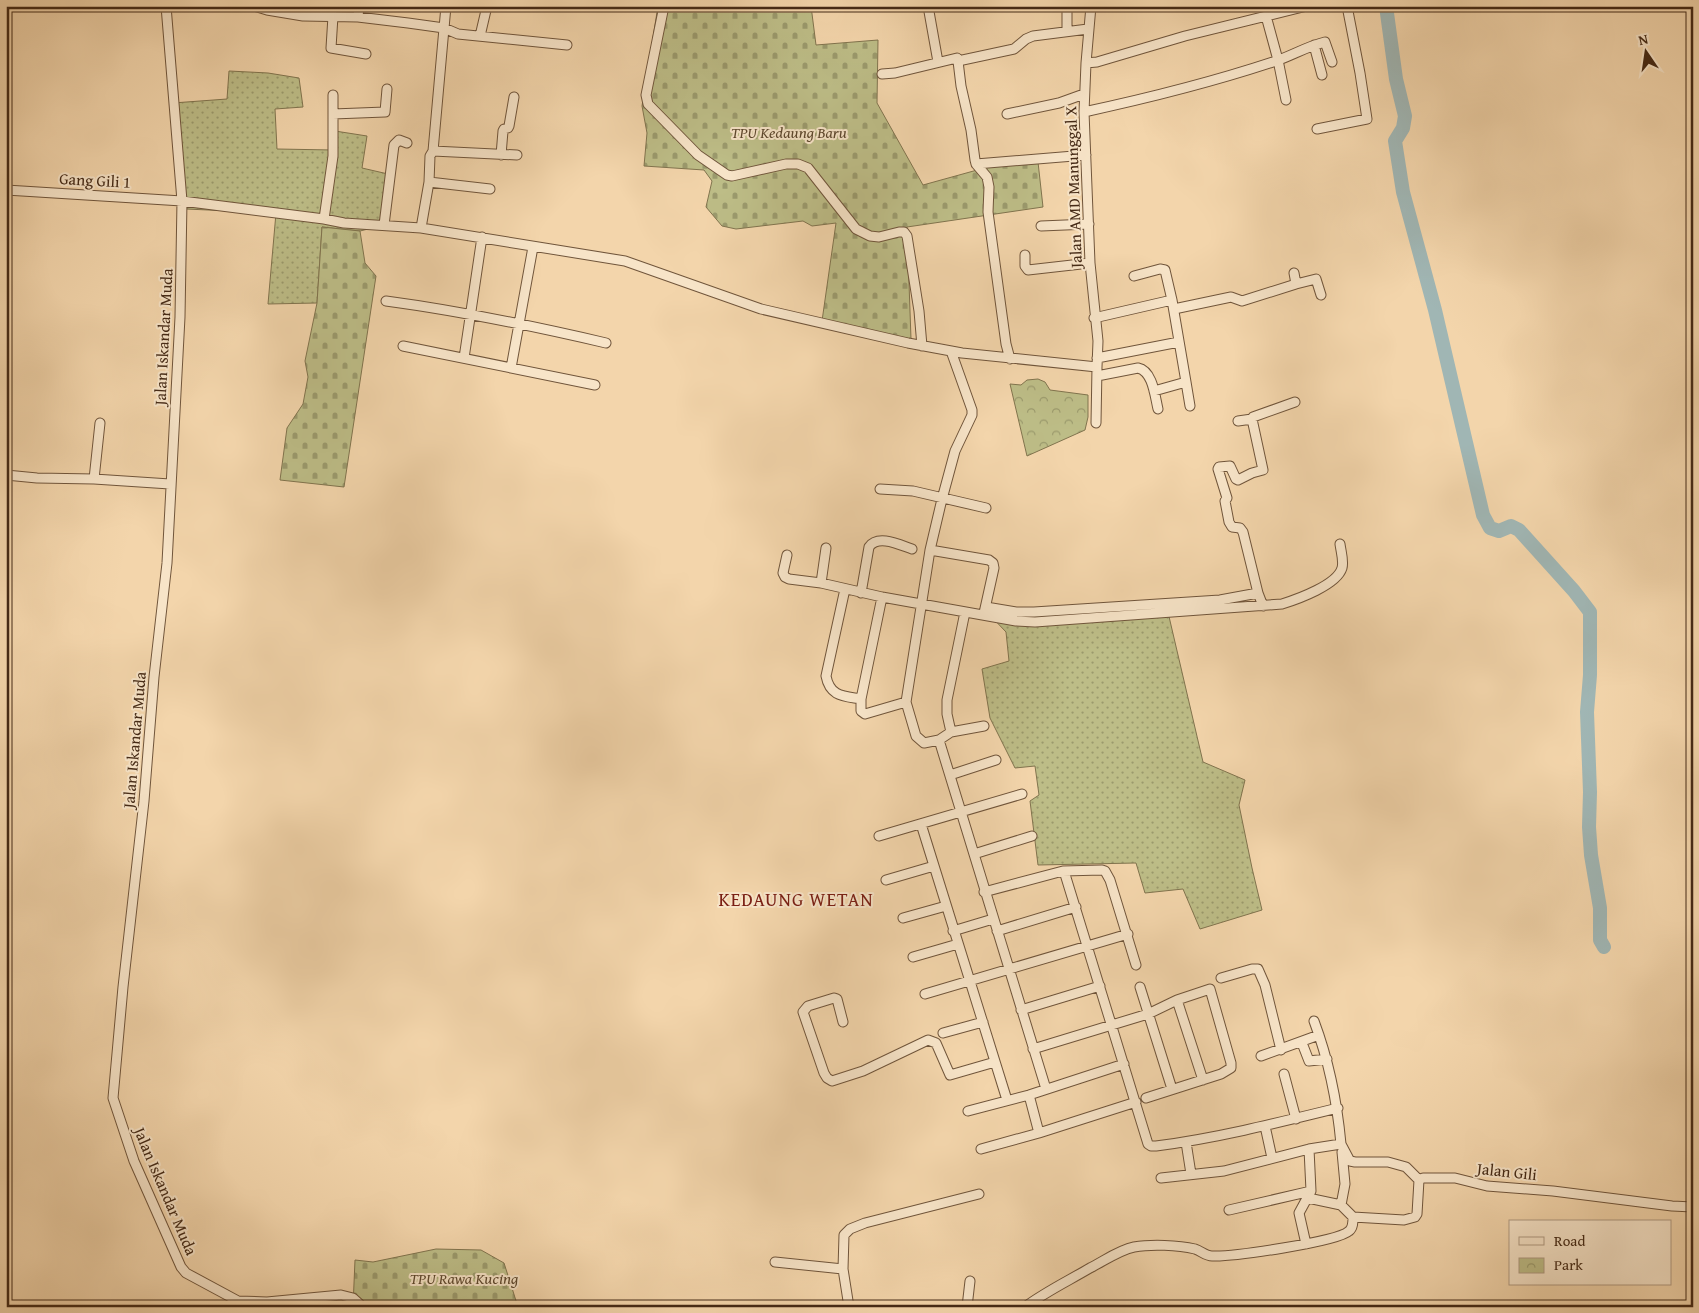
<svg xmlns="http://www.w3.org/2000/svg" width="1699" height="1313" font-family="'Gentium Book Plus',serif">
	<style>
		.grass { fill: url(#grass-dots); stroke: #81744e }
		.cemetery { fill: url(#cemetery-stones); stroke: #81744e }
		.park { fill: url(#park-crowns); stroke: #81744e }
		.lines { fill: none; stroke-linecap: round; stroke-linejoin: round }
		.river { stroke: #a0b6b4; stroke-width: 14 }
		.minor-casing { stroke: #70553b; stroke-width: 11 }
		.minor { stroke: #f7e4c8; stroke-width: 9 }
		.labels { text-anchor: middle; dominant-baseline: central; stroke-width: 4; stroke-linejoin: round; paint-order: stroke }
		.park-label { font-size: 16px; font-style: italic; fill: #5d472d; stroke: #f7e4c8 }
		.street-label { font-size: 16px; fill: #452a16; stroke: #f7e4c8 }
		.quarter-label { font-size: 19px; letter-spacing: 1px; fill: #7a1f14; stroke: #f7e4c8 }
	</style>
	<defs>
		<pattern id="grass-dots" width="8" height="8" patternUnits="userSpaceOnUse" patternTransform="scale(1.25)"><rect width="8" height="8" fill="#bdbd87"/><path d="M2 2h.1M6 6h.1" fill="none" stroke="#9b9a6d" stroke-width="1.8" stroke-linecap="round"/></pattern>
		<pattern id="cemetery-stones" width="16" height="16" patternUnits="userSpaceOnUse" patternTransform="scale(1.25)"><rect width="16" height="16" fill="#bdbd87"/><path d="M2 7V4a2 2 0 0 1 4 0v3zM10 15v-3a2 2 0 0 1 4 0v3z" fill="#9b9a6d"/></pattern>
		<pattern id="park-crowns" width="20" height="18" patternUnits="userSpaceOnUse" patternTransform="scale(1.25)"><rect width="20" height="18" fill="#bdbd87"/><path d="M2 6a3 3 0 1 1 6 0M12 15a3 3 0 1 1 6 0" fill="none" stroke="#9b9a6d"/></pattern>
	</defs>
	<rect width="100%" height="100%" fill="#f3d5ab"/>
	<filter id="stains"><feTurbulence type="fractalNoise" baseFrequency=".004" numOctaves="4"/><feColorMatrix values="0 0 0 0 .2 0 0 0 0 .09 0 0 0 0 .02 0 0 0 .5 -.17"/></filter>
	<radialGradient id="worn" r=".72"><stop offset=".6" stop-color="#630" stop-opacity="0"/><stop offset="1" stop-color="#630" stop-opacity=".3"/></radialGradient>
	<path class="grass" d="M229,71l39,2 31,5 4,29 -28,2 2,40 56,1 2,-19 32,5 -5,32 26,6 -8,52 -20,5 -38,-4 -5,76 -49,1 8,-91 -90,-4 -13,-106 54,-4z
		M1167,608l36,154 42,18 -6,25 13,63 10,42 -62,19 -17,-40 -38,4 -9,-30 -98,2 -8,-64 9,-6 -4,-29 -20,2 -25,-50 -8,-49 27,-8 -3,-29 -19,-20 36,7 89,-8z"/>
	<path class="cemetery" d="M658,6h153l5,39 62,-5 -1,63 46,82 65,-18 50,-5 5,45 -136,20 4,112 -89,-18 14,-98 -24,3 -9,-5 -67,8 -14,-3 -16,-19 6,-26 -8,-11 -60,-4 3,-33 -5,-27z
		M322,227l38,4 5,32 11,13 -32,211 -64,-7 7,-52 16,-24 5,-27 -3,-16 12,-58z
		M436,1249l45,1 23,13 14,44h-165l2,-47 18,2z"/>
	<path class="park" d="M1038,379l7,3 5,8 38,5v22l-3,13 -58,26 -17,-72 11,1 6,-5z"/>
	<g class="lines">
		<path class="river" d="M1386,6l10,73 9,37 -2,12 -8,13 8,51 32,118 48,205 7,13 9,3 12,-5 8,4 55,61 16,21v63l-3,37 3,80 -1,35 2,28 9,53v32l4,7"/>
		<g class="minor-casing">
			<path id="minor" d="M166,6l16,195 -2,116 -13,246 -13,114 -10,124 -21,186 -10,111 21,63 47,106 5,6 52,28 29,1 74,-7 12,3 10,9
				M254,6l13,4 36,6 55,1 50,6 36,5 14,6 109,11
				M664,6l-18,89 2,9 50,51 29,20 5,1 54,-12h12l10,4 48,61 14,7 9,1 20,-5h5l3,4 12,75 3,35
				M928,6l10,56
				M1091,6l-5,57 -2,49 6,151 8,78 -1,26
				M1067,11v20
				M333,16l-2,32 35,6
				M1266,16l12,44 8,40
				M358,17l1,-11
				M480,36l7,-30
				M1314,45l8,30
				M958,61l3,25 10,44 4,30 1,4 11,13 2,10 -1,25 18,132 4,15
				M1086,63l11,-1 88,-26 122,-30
				M882,74l13,-1 62,-15 1,3 56,-12 12,-10 7,-3 55,-7
				M1084,112c65,-14 129,-30 192,-51 17,-6 32,-15 49,-19l7,20
				M333,114l52,-2 2,-23
				M1007,114l52,-11 25,-9
				M1317,129l50,-10 -7,-46 -13,-67
				M433,151l13,-145
				M501,155l2,-24 1,-2 4,-1 1,-2 5,-29
				M976,164l110,-9
				M429,182l61,7
				M6,190l176,11 142,18 20,4 77,5 204,33 136,48 147,34 54,10 135,14 -1,56
				M324,219l9,-63v-61
				M384,225l10,-80 5,-5 8,3
				M1041,226l48,-2
				M421,228l8,-46 1,-26 3,-5 84,4
				M1025,255v11l3,4 62,-7
				M1134,276l26,-7 5,1 7,30
				M1296,284l20,-5 5,16
				M386,301c75,10 147,25 220,42
				M1174,309l57,-12 11,4 54,-17 -2,-11
				M1094,318l78,-18 14,82
				M403,346l192,39
				M951,351l21,59v5l-17,36 -13,48 -12,51 -24,152 10,34 8,7 15,-3 12,-8 33,-6
				M464,358l18,-121
				M1097,358l82,-16
				M511,368l22,-121
				M1097,376l41,-8c15,3 17,29 20,41
				M1154,391l32,-9 4,24
				M1252,419l11,51 -11,3 -14,7 -2,-1 -6,-13 -11,1 -1,2 9,29 -2,3 4,21 3,5 8,1 3,4 15,61 5,13
				M1238,421l14,-2 1,-2 42,-15
				M6,475l31,3 57,1 76,5
				M94,479l6,-56
				M880,489l33,2 73,17
				M930,550l59,10 4,3 1,5 -10,45
				M787,555l-4,18 2,4 4,2 32,4 61,14 134,24 19,1 247,-18c16,-5 55,-19 60,-36 2,-7 -1,-16 -2,-24
				M821,583l5,-35
				M845,589l-19,87c4,21 18,20 35,23
				M861,593l8,-46c9,-13 31,-2 43,2
				M882,597l-21,102v12l4,3 41,-12
				M986,607l30,5h18l186,-12 38,-7
				M951,732l-4,-18v-14l18,-88
				M939,740l107,349
				M950,775l46,-15
				M921,824l86,276
				M879,836l143,-42
				M974,854l58,-18
				M1064,871l84,273 3,2h5c61,-8 121,-23 182,-38
				M886,880l48,-14
				M984,892l79,-21 39,-1 3,1 5,9 26,85
				M903,918l43,-12
				M953,931l40,-12
				M997,931l79,-24
				M913,957l45,-13
				M1221,978l31,-9h6l7,16 16,65
				M1140,987l32,102
				M925,994l203,-60
				M1177,1000l26,80
				M1021,1010l79,-24
				M843,1022l-6,-23 -3,-1 -26,8 -5,6 21,61 3,5 5,3 31,-10 65,-31 8,3 14,32 45,-13
				M943,1033l40,-11
				M1302,1043l7,18 18,-2
				M1033,1049l115,-35 29,-14 33,-11 21,74v5l-10,6 -75,24
				M1261,1056l58,-21
				M1284,1074l12,45
				M1029,1095l10,38
				M968,1111l61,-16 95,-31
				M1265,1126l7,32
				M1186,1142l5,32
				M1341,1144l9,17 5,1h33l18,5 13,13
				M981,1149l58,-16 97,-31
				M1161,1178l63,-7 85,-22 32,-5c-4,-43 -12,-83 -27,-123
				M1419,1180l4,-2h32l32,8 66,5 119,15 21,1
				M1308,1198l33,7 12,12
				M1341,1205l4,-21 -3,-32
				M1229,1210l82,-19
				M1353,1217l51,3 11,-3 2,-3 2,-34
				M1306,1244l-7,-31 12,-22 -2,-42
				M775,1262l68,7
				M849,1307l-6,-38 1,-34 6,-6 15,-6 114,-29
				M967,1307l3,-26
				M1025,1307c20,-15 43,-26 65,-39 14,-7 29,-18 44,-21 17,-3 44,-2 61,2 6,2 11,7 17,7 19,1 125,-14 137,-25 4,-3 4,-9 4,-14"/>
		</g>
		<use href="#minor" class="minor"/>
	</g>
	<g class="labels">
		<g class="park-label">
			<text x="789" y="132">TPU Kedaung Baru</text>
			<text x="464" y="1278">TPU Rawa Kucing</text>
		</g>
		<g class="street-label">
			<text transform="translate(95 180) rotate(3)">Gang Gili 1</text>
			<text transform="translate(1073 187) rotate(-92)">Jalan AMD Manunggal X</text>
			<text transform="translate(163 337) rotate(-87)">Jalan Iskandar Muda</text>
			<text transform="translate(134 740) rotate(-85)">Jalan Iskandar Muda</text>
			<text transform="translate(1507 1171) rotate(6)">Jalan Gili</text>
			<text transform="translate(166 1191) rotate(67)">Jalan Iskandar Muda</text>
		</g>
		<g class="quarter-label">
			<text x="796" y="899">KEDAUNG WETAN</text>
		</g>
	</g>
	<rect width="1699" height="1313" fill="none" stroke="#f3d5ab" stroke-width="25"/>
	<rect x="8" y="8" width="1684" height="1298" fill="none" stroke="#452a16" stroke-width="2.5"/>
	<rect x="12" y="12" width="1674" height="1288" fill="none" stroke="#452a16"/>
	<rect x="1509" y="1220" width="162" height="65" fill="#f7e4c8" stroke="#b09a81"/>
	<rect x="1519" y="1237" width="25" height="8" fill="#f7e4c8" stroke="#b09a81"/>
	<text x="1554" y="1246" font-size="15" fill="#452a16">Road</text>
	<rect x="1519" y="1258" width="25" height="15" fill="url(#park-crowns)" stroke="#b09a81"/>
	<text x="1554" y="1270" font-size="15" fill="#452a16">Park</text>
	<g transform="translate(1646 52) rotate(347)" stroke="#f7e4c8" stroke-width="4" paint-order="stroke">
	<path d="M0-4L9 19L0 12L-9 19Z" fill="#452a16"/>
	<text y="-8" font-size="14" font-weight="bold" text-anchor="middle" fill="#452a16">N</text>
	</g>
	<rect width="100%" height="100%" filter="url(#stains)"/>
	<rect width="100%" height="100%" fill="url(#worn)"/>
</svg>
